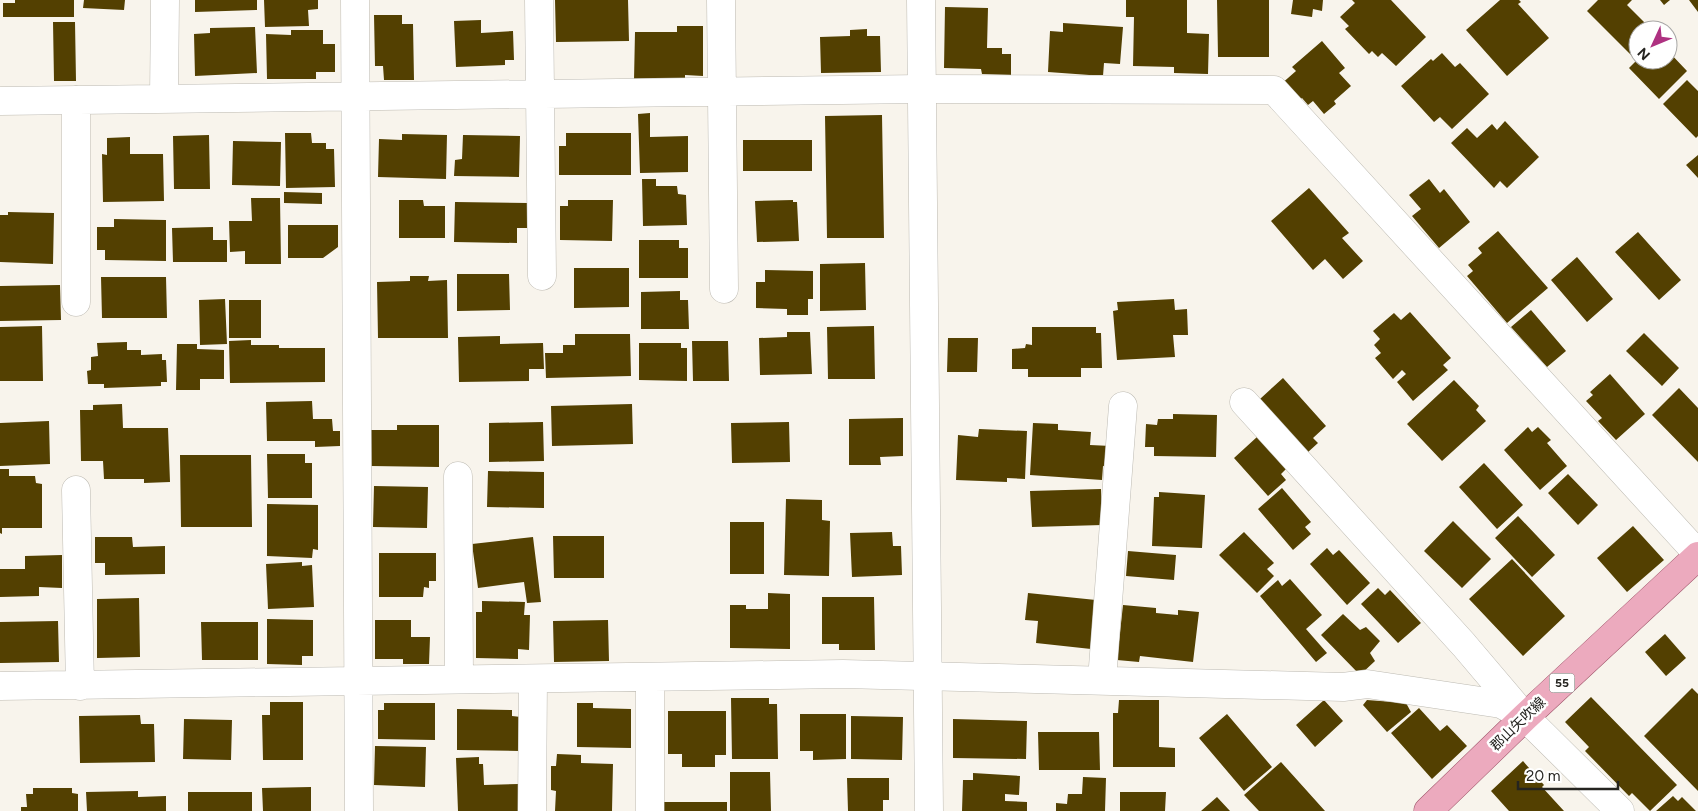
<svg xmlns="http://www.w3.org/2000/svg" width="1698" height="811" font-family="Figtree,'Noto Sans JP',sans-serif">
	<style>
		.building { fill: #534001 }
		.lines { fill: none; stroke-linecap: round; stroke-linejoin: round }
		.street-casing { stroke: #bdbab2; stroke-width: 29 }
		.secondary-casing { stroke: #bdbab2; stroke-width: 29 }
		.primary-casing { stroke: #9f566b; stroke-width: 29 }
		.street { stroke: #fff; stroke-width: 28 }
		.secondary { stroke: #fff; stroke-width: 28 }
		.primary { stroke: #ecaabe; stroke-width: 28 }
		.labels { text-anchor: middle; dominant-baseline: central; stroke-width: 5; stroke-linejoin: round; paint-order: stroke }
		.shield { fill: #fff; stroke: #666663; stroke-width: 1 }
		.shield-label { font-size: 12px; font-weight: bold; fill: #252420 }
		.street-label { font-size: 14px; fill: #252420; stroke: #fff }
	</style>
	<rect width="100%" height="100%" fill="#f8f4ec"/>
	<path class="building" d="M15,0h59v17h-71v-14h12z
		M84,0h41l-1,10 -41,-2z
		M195,0h62v10l-62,2z
		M264,0h54v9l-10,1 1,16 -44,1z
		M555,0h73l1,41 -73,1z
		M1126,0h61v33l22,1 -1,40 -34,-1v-6l-41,-1 1,-49h-8z
		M1217,0h52v57h-51z
		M1293,0h30l-1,11 -9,-2 -1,8 -21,-3z
		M1352,0h39l35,37 -30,29 -14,-13 -4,4 -6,-6 -3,3 -24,-25 4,-3 -9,-9 15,-14z
		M1500,0h19l2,2 -3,2 31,34 -42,38 -41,-46z
		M1598,0h34l-5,5 25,25h-14v24l-4,4 -47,-47z
		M1660,0h10l-6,5z
		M1689,0h9v12z
		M945,7l43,1 -1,40h15v6h9v21l-29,-1 -1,-5 -37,-1z
		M374,15h28v9h11l1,56h-30l-1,-14h-8z
		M481,20v13l32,-2 1,29h-9v5l-49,2 -2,-46z
		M53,22h22l1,59h-22z
		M1063,23l60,4 -3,37 -16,-1 -1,13 -55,-4 2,-41 13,1z
		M677,26h26v50l-18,-1v6l-51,-1 1,-48h42z
		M255,27l2,46 -62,3 -1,-42 16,-1v-5z
		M867,29v7h13l1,36 -60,1 -1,-36 30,-1v-6z
		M291,30h32v14h12v28h-19v7h-49l-1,-45 25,1z
		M1322,41l23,27 -6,5 12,13 -17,15 2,3 -12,10 -11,-13 -5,4 -6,-7 -6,5 -16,-18 16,-14 -4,-4z
		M1668,51l19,20 -28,28 -30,-31 8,-8h31z
		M1442,53l13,14 5,-4 29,31 -37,35 -12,-12 -6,5 -33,-36 30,-27 2,2z
		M1687,80l11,11v45l-2,2 -33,-34z
		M650,113v24l38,-1v36l-48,1 -2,-59z
		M882,115l2,123h-57l-2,-122z
		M1505,121l34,36 -32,31 -7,-7 -6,7 -43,-45 16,-15 10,10 15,-14 5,6z
		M285,133h26l1,10h14v6h8l1,38 -49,1z
		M566,133h65v42h-72v-29h7z
		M402,134l45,1 -1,44 -68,-2 1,-38 23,1z
		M209,135l1,54h-36l-1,-53z
		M463,135l57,1 -1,41 -65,-1 1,-16 7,-1z
		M130,137v17h33l1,47 -61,1 -1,-48 5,1v-17z
		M743,140h69v31h-69z
		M233,141l48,1 -1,44 -48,-1z
		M1698,155v23l-12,-13z
		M642,179h14v7h21l1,8 8,1 1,30 -44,1z
		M1429,179l11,14 4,-4 26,33 -31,26 -27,-32 9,-7 -12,-14z
		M1309,188l40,45 -7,5 21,23 -20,18 -18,-20 -12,11 -42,-49z
		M284,192l38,1v11l-38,-1z
		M251,198h29l1,66h-36v-13l-15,1 -1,-31h23z
		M399,200h24l1,6h21v32h-46z
		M568,200h45l-1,41 -52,-1v-34h8z
		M793,200v2h4l2,39 -42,1 -2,-41z
		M455,202l73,1v25h-11v15l-63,-1z
		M8,212l46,1 -1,51 -53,-2v-47h8z
		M114,219l52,1v41l-61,-1v-10h-8v-23h17z
		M288,225h50v22l-15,11h-35z
		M213,227v13h14v22h-54l-1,-34z
		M1498,231l50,57 -41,35 -40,-47 6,-5 -5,-6 14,-12 -4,-5z
		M1638,232l43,48 -22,20 -44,-48z
		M639,240h40v8h9v30h-49z
		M1577,257l36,42 -26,23 -36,-42z
		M865,263l1,47 -46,1v-47z
		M574,268h55v39l-55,1z
		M765,270l48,1v28h-5v16h-21v-6l-31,-1v-26h9z
		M457,274h52l1,36 -53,1z
		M410,276h19l-1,5 19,-1 1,58h-70l-1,-56 33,-1z
		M101,277h65l1,41h-65z
		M60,285l1,35 -61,1v-35z
		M680,291v9h8l1,29h-48v-37z
		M225,299l2,45 -27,1 -1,-45z
		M1174,299l1,11 12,-1 1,26h-15l2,22 -58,3 -4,-49 5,-1 -1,-8z
		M229,300h32v38h-32z
		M1531,310l35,41 -19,16 -36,-40z
		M1410,312l41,46 -8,7 5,5 -35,31 -16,-19 9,-8 -4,-4 -9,9 -18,-21 6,-5 -7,-8 6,-6 -7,-8 21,-18 7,7z
		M42,326l1,55h-43v-54z
		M874,326l1,53h-47l-1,-52z
		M1032,327h64v6h5l1,35h-21v9h-53v-8h-16v-20l13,-1 1,-4 6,1z
		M787,332h23l2,42 -52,1 -1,-37 28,-1z
		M1644,333l35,35 -17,18 -36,-35z
		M575,334h55l1,42 -85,2 -1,-25h18v-8h12z
		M500,336v8l43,-1 1,26h-15v12l-70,1 -1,-45z
		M948,338h30l-1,34h-30z
		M251,340v5h28v3h46v34l-95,1 -1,-42z
		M692,341h36l1,40h-36z
		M127,342v8h14v5l21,-1v6h4l1,22h-6v4l-57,2v-4h-16l-1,-13 4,-1v-13l7,-1 -1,-13z
		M639,343h42v5h6v33l-48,-1z
		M177,344h20v5l27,1v29h-24v11h-24z
		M1610,374l35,40 -29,26 -18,-19 4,-3 -16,-17 7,-6 -3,-3z
		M1283,378l43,48 -13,12 5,5 -11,10 -47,-54z
		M1454,380l25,26 -3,4 10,11 -44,40 -35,-37z
		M1679,388l19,20v54l-46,-47z
		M312,401l1,18h19l1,12h7v15l-25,1v-6h-48l-1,-39z
		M122,404l1,24h45l2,54 -26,1v-4h-40l-1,-18h-22l-1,-51h13v-5z
		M632,404l1,40 -81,2 -1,-40z
		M1173,414l44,1 -1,42 -62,-1v-9h-9l1,-23 11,1 1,-6h15z
		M903,418v38l-23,1 1,8h-32v-46z
		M49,421l1,43 -50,2v-43z
		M543,422l1,39 -55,1v-39z
		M789,422l1,40 -58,1 -1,-40z
		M1033,423l25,1v6l33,2 -1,13 21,1 -2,21 -6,-1 -1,14 -72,-5z
		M397,425h42v42l-68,-1v-36h26z
		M1528,427l4,5 6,-5 13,13 -4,3 20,23 -27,24 -36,-40z
		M979,429l48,2 -2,48 -18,-1v4l-51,-2 2,-45 20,2z
		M1257,437l29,32 -5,5 5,6 -18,16 -34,-38z
		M267,454h38v9h7v35h-44z
		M180,455h71l1,72h-71z
		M1484,463l39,42 -26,24 -38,-42z
		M0,469h9v7h26l1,7 6,1v44h-40v6l-2,-1z
		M488,471l56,1v36l-57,-1z
		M1568,474l30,31 -20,20 -30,-32z
		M374,486l54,1 -1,41 -54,-1z
		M1282,488l29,34 -6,5 6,7 -18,16 -35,-41z
		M1101,489l1,36 -70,2 -2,-36z
		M1159,492l46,3 -3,53 -50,-2 2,-49h5z
		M786,499l36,1v20l8,1 -1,55 -45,-1z
		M267,504l51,1v45l-5,-1 -1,9 -45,-2z
		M1518,516l37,39 -23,22 -37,-39z
		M1453,521l38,38 -29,29 -38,-37z
		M730,522h34v52h-34z
		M1633,526l31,34 -37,32 -30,-34z
		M892,532l1,14h8l1,29 -50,2 -2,-44z
		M1244,532l30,31 -7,6 7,7 -17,17 -38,-38z
		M553,536h51v42h-50z
		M95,537h37l1,10 32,-1v28l-60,1v-12h-10z
		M533,537l8,65 -14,1 -3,-21 -46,6 -6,-44z
		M1327,548l6,7 6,-5 31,33 -23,22 -37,-41z
		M1128,551l48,4 -2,25 -48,-4z
		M379,553h57v28h-7v7l-5,-1 -1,10h-44z
		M62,555v33l-23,-1v9l-39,1v-28h25v-13z
		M1512,559l53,57 -42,40 -54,-57z
		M302,562v4l10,-1 2,42 -46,2 -2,-45z
		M1290,579l32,36 -16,14 21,24 -11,9 -56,-66 18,-16 4,6z
		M1378,588l7,7 5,-5 31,33 -23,20 -37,-39z
		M768,593l22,1v55l-60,-1v-43h16v4h22z
		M1028,593l68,7 -5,49 -55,-6 2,-22 -13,-1z
		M822,597h52l1,53h-36v-6h-17z
		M139,598l1,59 -43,1v-59z
		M482,601l43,1 -1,13h6l-1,35 -11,-1v10l-42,-1v-46h6z
		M1123,605l33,3v5l22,2v-5l21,2 -6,50 -53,-6 -1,6 -22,-2z
		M1343,614l17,16 6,-3 14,14 -10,12 5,8 -15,14 -39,-40z
		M267,619l46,1v36h-11v9l-35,-1z
		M375,620h36v17h19l-1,27h-26v-5h-28z
		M608,620l1,41 -55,1 -1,-41z
		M58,621l1,41 -59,1v-41z
		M201,622h57v38h-56z
		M1665,634l21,24 -20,18 -21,-24z
		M1692,688l6,6v97l-54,-55z
		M1591,697l86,88 -27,26 -18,-18 -3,3 -44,-45 4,-4 -24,-25z
		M731,698h38v6h8l1,55h-46z
		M1119,700h40v47l16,1v19h-62v-54h5z
		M1324,700l19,21 -28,26 -19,-22z
		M1367,700l39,3 5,9 -24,20 -24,-27z
		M270,702h33v58h-40l-1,-45h8z
		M384,703h51v37l-57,-1v-29h6z
		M577,703h16v5l38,1v39l-54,-1z
		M1419,708l21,23 7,-6 20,21 -35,33 -41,-46z
		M457,709l55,1v6l9,1 -1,34 -63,-1z
		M668,711h58v44h-11v12h-33v-13h-14z
		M800,714h46v45l-33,1v-9h-13z
		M1227,714l45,53 -28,24 -45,-53z
		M140,715l1,9h13l1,38 -75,1 -1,-47z
		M851,716l52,1 -1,43 -51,-1z
		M184,719l48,1 -1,40 -48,-1z
		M953,719l74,2 -1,38 -73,-1z
		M1038,732h61l1,38h-61z
		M375,746l51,1 -1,40 -51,-2z
		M557,754l24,1v8l32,1 -1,47h-57l1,-20 -5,-1v-24h5z
		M479,757v7h4l1,21 35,-1v27h-61l-2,-53z
		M1523,761l21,24 -2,2 22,24h-55l-18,-20z
		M1281,762l44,49h-66l-15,-16z
		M730,772h40l1,39h-41z
		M973,773l47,3 -1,19 -14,-1v7l22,1v9h-65l1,-31h10z
		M1083,777l23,1 -1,33h-49v-8l11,1 1,-10h14z
		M847,778h42v22h-6v11h-35z
		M311,787v24h-48l-1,-23z
		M33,788h39v5l6,1v17h-57v-4h6l-1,-13h7z
		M138,791v6l28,-1v15h-79l-1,-19z
		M188,792h64v19h-64z
		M1120,792h46l-1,19h-45z
		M1673,796l5,5 4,-4 14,14h-40z
		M1217,797l13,14h-29z
		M659,802h68v9h-67z"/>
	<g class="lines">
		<g class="street-casing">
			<path id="street" d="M355,0l4,811
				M539,0l3,276
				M721,0l3,289
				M164,98l1,-98
				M0,101l921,-12 353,1 424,464
				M76,302v-202
				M1244,402l220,243 61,72 95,94
				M458,476l1,203
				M76,490l4,196
				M650,677v134
				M1102,680l21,-274
				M0,686l843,-12 500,13 24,-3 134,20 24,13
				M532,811l1,-132"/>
		</g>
		<g class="secondary-casing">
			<path id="secondary" d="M921,0l8,811"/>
		</g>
		<g class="primary-casing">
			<path id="primary" d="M1428,811l97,-94 173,-161"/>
		</g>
		<use href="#street" class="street"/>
		<use href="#secondary" class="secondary"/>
		<use href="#primary" class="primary"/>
	</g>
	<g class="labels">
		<rect class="shield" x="1549.5" y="673.5" width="25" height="19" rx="4"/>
		<g class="shield-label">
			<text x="1562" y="683">55</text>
		</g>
		<g class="street-label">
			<text transform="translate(1518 724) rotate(-44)">郡山矢吹線</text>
		</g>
	</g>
	<g transform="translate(1653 45) rotate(226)"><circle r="24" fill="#ffffff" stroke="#a8a7a6"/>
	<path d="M0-4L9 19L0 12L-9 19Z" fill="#ae3181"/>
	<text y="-8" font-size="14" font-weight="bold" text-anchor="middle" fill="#252420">N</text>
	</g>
	<path d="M1518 781v8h100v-8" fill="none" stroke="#252420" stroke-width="2.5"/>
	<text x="1526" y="781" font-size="15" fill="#252420" stroke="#ffffff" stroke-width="4" paint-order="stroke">20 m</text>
</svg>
